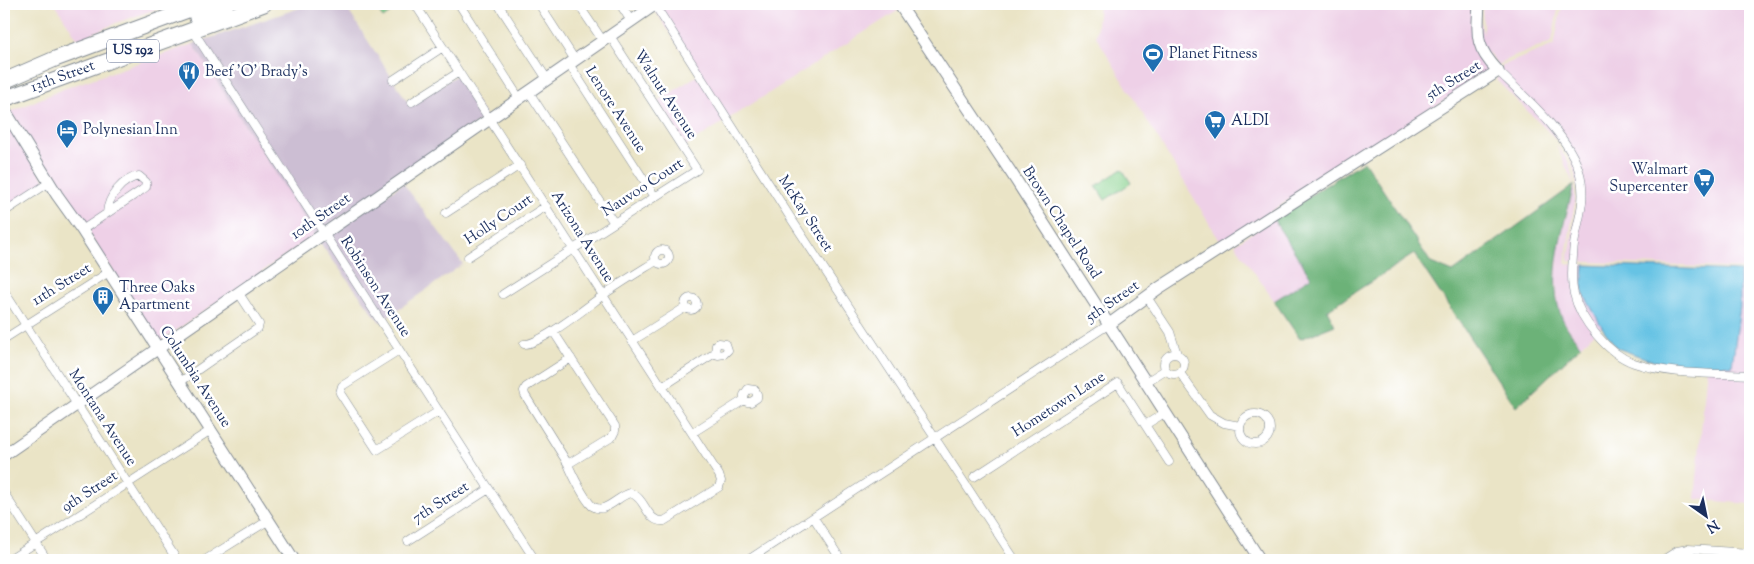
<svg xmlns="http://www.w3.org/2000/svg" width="1754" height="564" font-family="'Sorts Mill Goudy',serif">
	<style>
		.built { fill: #eed0e7 }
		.industrial { fill: #ccbed3 }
		.green { fill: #86d08c; stroke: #508075 }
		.forest { fill: #6cb278; stroke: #44706b }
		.water { fill: #66c3e4; stroke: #4079a1 }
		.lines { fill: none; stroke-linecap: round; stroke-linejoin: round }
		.street-casing { stroke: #828a92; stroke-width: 9 }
		.secondary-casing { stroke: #828a92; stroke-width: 13 }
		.highway-casing { stroke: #828a92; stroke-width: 17 }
		.street { stroke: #fff; stroke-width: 8 }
		.secondary { stroke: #fff; stroke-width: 11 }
		.highway { stroke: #fff; stroke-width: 15 }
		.labels { text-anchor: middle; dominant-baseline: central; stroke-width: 5; stroke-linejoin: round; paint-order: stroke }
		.shield { fill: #fff; stroke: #5f6d8e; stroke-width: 1 }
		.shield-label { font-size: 14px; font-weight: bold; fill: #1b2f5e }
		.poi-label { font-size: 15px; fill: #1b2f5e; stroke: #fff; text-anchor: start }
		.street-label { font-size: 15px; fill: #1b2f5e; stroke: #fff }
	</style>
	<rect width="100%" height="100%" fill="#fff"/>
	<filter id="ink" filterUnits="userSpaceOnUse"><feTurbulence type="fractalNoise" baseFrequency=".02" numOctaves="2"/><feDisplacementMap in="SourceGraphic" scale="10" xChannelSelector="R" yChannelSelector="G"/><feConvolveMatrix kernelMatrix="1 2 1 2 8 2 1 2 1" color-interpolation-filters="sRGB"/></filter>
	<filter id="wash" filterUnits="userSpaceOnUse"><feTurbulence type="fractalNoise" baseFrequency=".0096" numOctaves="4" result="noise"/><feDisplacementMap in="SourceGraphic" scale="20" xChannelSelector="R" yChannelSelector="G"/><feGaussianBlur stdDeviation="1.12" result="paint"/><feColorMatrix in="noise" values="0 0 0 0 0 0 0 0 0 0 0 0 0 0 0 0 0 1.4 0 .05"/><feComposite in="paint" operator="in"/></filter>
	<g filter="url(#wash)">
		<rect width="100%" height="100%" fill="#eae4c6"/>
		<path class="built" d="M55,4h116l-55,19 -38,17z
			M663,4h232l4,6 -213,136 -28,-45 40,-26 -43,-65z
			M1099,4h376l18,66 -272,173 -125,-207z
			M1482,4h77l-7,38 -44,17 -7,4 -2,4 -15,-21z
			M1562,4h188v265l-182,-8 10,-60v-12l-6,-27 -9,-16 -67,-66 7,-15 51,-20z
			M193,44l122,191 -156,107 -149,-230 53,-23z
			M4,116l41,65 -41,27z
			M1556,144l13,19 6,26v12l-10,61 3,2 22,1 -6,1 -2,25 20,35 -21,20 -18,-25 -5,-16 -2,-26 3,-32 15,-62z
			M1358,164l-47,113 -37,24 -39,-57z
			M1740,271l10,1v232l-55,-5 12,-134h25l8,-58z"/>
		<path class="industrial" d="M311,4h33l65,100 50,-30 27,43 -171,118 -122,-191z
			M403,183l60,81 -83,58 -61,-80z"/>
		<path class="green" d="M373,4h25l2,2 -17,12z
			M1122,169l9,14 -26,17 -9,-14z"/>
		<path class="forest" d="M1364,161l67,102 22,9 121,-87c-10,39 -29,97 -11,135 4,9 12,18 18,26l-65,61 -102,-153 -87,56 8,15 -35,14 -26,-38 37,-24 -38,-58z"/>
		<path class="water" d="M1584,265l156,6v36l-8,59 -76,-4 -39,-14 -14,-19 -21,-38z"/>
	</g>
	<g filter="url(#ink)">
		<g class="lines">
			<g class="street-casing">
				<path id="street" d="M415,4l304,471 2,6 -2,6 -55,34c-18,2 -18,-24 -34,-28 -10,3 -17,12 -27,15 -4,1 -8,0 -11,-2 -8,-8 -20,-32 -24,-42l-43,-69 -1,-4 2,-4 45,-29
					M459,4l60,94
					M498,4l49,75
					M539,4l36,56
					M578,4l25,37
					M620,4l11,17
					M655,5l135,212 225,343
					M192,29l343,531
					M569,64l86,133
					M1498,71c28,27 72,65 82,103 8,33 -6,51 -7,82 -1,11 -2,27 1,38 6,26 34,60 60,69 35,12 79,10 116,12
					M393,80l50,-33
					M529,92l85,131
					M412,102l47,-30
					M4,212l46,-30
					M446,213l74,-48
					M82,230l60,-40 4,-3v-5l-7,-6c-17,3 -31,21 -32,37
					M655 257a7 7 0 1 1 14 0a7 7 0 1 1-14 0Z
					M468,257l78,-51
					M4,291l173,269
					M503,294l194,-124 -87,-134
					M1147,297l23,35 7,22
					M685 304a6 6 0 1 1 12 0a6 6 0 1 1-12 0Z
					M553,331l62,95v5l-3,6 -44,27
					M4,339l105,-67
					M632,341l54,-34
					M524,344c16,2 70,-43 85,-53 16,-11 31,-20 47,-30
					M399,350l-57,36 -2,7 37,57 62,-39
					M1164 364a10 10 0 1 1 20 0a10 10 0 1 1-20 0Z
					M1180,373l30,42 14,8 16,3
					M180,382l78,-54 1,-4 -21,-32
					M1146,382l19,-12
					M662,387l53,-34 3,2 6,-1 4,-4 -2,-6 -7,-1 -3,2 -1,8
					M1240 429a15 15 0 1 1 30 0a15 15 0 1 1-30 0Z
					M1145,425l21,-13
					M692,433l52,-33 3,2h4l6,-4v-4l-2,-4 -7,-1 -4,6v5
					M974,477l144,-94 51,79
					M4,493l43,67
					M814,518l27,42
					M408,541l81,-52
					M9,560l202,-130
					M205,560l64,-40
					M748,560l360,-235
					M1663,560l14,-9 11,-2 62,4"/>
			</g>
			<g class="secondary-casing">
				<path id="secondary" d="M899,4l113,170 248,386
					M4,109l53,86 25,35 212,330
					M1108,325l51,-37 339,-217c-23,-24 -21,-35 -19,-67
					M4,455l652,-451"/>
			</g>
			<g class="highway-casing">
				<path id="highway" d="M197,18l5,-5 24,-9
					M4,81l51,-22 149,-55
					M4,99l260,-95"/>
			</g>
			<use href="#street" class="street"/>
			<use href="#secondary" class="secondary"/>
			<use href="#highway" class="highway"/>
		</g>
	</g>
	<defs>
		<g id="stadium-pin" transform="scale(1.125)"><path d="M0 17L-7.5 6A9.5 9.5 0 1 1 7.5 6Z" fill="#1f6fb2" stroke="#fff"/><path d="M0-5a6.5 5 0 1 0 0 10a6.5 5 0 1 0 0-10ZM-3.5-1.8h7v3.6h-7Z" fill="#fff"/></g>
		<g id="restaurant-pin" transform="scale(1.125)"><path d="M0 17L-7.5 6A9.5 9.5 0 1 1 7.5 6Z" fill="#1f6fb2" stroke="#fff"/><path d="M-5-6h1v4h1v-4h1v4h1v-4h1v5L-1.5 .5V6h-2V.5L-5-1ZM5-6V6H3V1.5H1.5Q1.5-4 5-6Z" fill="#fff"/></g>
		<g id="supermarket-pin" transform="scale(1.125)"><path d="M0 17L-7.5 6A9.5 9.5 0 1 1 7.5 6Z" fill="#1f6fb2" stroke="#fff"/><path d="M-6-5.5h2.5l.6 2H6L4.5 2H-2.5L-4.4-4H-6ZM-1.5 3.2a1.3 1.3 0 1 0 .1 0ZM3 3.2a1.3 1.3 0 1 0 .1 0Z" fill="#fff"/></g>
		<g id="hotel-pin" transform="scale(1.125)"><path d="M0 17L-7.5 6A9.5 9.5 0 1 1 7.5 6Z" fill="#1f6fb2" stroke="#fff"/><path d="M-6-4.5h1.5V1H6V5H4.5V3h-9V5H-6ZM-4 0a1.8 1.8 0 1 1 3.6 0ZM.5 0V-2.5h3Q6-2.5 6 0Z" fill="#fff"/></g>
		<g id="building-pin" transform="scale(1.125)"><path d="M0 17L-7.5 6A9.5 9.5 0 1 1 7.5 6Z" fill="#1f6fb2" stroke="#fff"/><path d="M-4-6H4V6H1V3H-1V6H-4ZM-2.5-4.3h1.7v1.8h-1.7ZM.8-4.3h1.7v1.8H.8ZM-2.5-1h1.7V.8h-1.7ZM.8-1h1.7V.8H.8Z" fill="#fff"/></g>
	</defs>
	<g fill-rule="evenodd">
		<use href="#stadium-pin" x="1153" y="54"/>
		<use href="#restaurant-pin" x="189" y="72"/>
		<use href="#supermarket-pin" x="1215" y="121"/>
		<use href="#hotel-pin" x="67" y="130"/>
		<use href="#supermarket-pin" x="1704" y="179"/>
		<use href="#building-pin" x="103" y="297"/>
	</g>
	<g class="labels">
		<rect class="shield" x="107" y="39.5" width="52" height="23" rx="4"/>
		<g class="shield-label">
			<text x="133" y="51">US 192</text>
		</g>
		<g class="poi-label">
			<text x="1169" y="54">Planet Fitness</text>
			<text x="205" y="72">Beef 'O' Brady's</text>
			<text x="1231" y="121">ALDI</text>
			<text x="83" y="130">Polynesian Inn</text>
			<text x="1688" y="170" text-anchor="end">Walmart<tspan x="1688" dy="17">Supercenter</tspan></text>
			<text x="119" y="288">Three Oaks<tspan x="119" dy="17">Apartment</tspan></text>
		</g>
		<g class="street-label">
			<text transform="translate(63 77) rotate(-20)">13th Street</text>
			<text transform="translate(1454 81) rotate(-32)">5th Street</text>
			<text transform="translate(665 95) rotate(57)">Walnut Avenue</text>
			<text transform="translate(615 110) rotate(57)">Lenore Avenue</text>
			<text transform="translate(643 188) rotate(-33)">Nauvoo Court</text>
			<text transform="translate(805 214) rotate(57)">McKay Street</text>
			<text transform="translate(321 217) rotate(-35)">10th Street</text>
			<text transform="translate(499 220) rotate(-34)">Holly Court</text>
			<text transform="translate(1061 223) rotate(57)">Brown Chapel Road</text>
			<text transform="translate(582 237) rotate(58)">Arizona Avenue</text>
			<text transform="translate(62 285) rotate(-32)">11th Street</text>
			<text transform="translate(375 287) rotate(57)">Robinson Avenue</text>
			<text transform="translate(1113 302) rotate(-35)">5th Street</text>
			<text transform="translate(195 377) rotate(57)">Columbia Avenue</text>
			<text transform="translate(1059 405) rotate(-33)">Hometown Lane</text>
			<text transform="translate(102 418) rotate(57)">Montana Avenue</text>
			<text transform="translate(90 492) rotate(-33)">9th Street</text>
			<text transform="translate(441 503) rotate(-33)">7th Street</text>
		</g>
	</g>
	<rect width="1754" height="564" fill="none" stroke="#fff" stroke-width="20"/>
	<g transform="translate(1706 516) rotate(147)" stroke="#ffffff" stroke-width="4" paint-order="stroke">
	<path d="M0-4L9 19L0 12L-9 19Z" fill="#1b2f5e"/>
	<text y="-8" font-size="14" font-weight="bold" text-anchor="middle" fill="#1b2f5e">N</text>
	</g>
</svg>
